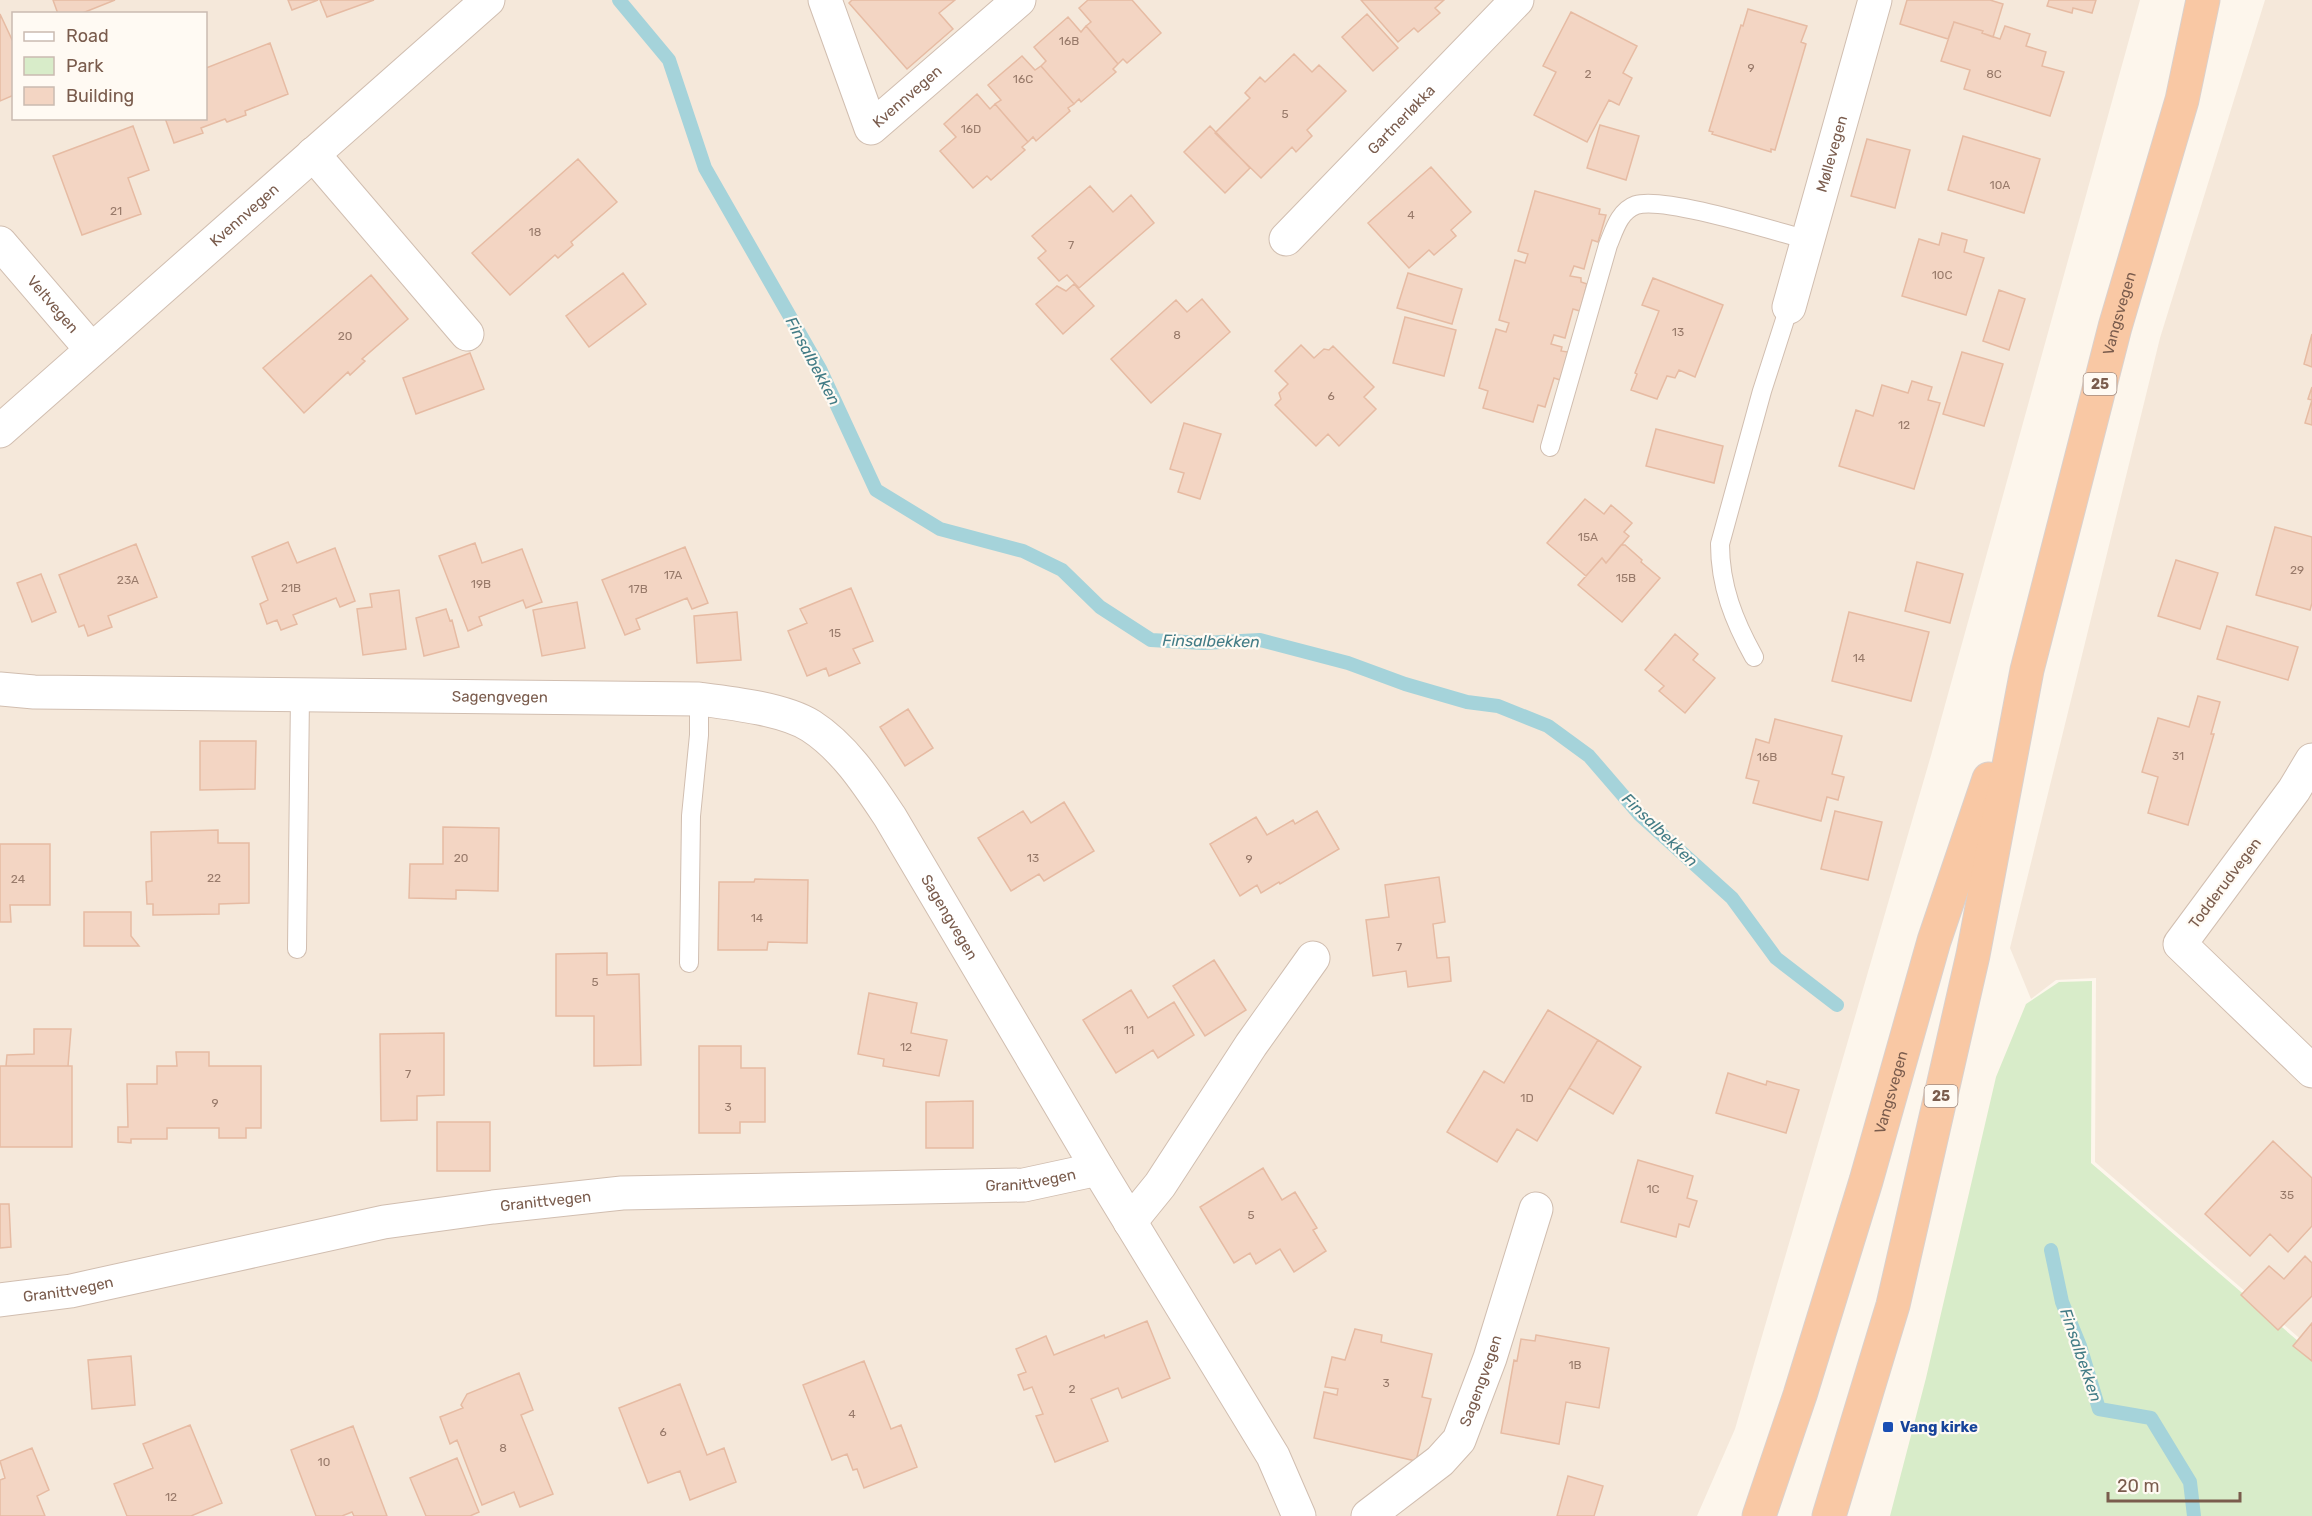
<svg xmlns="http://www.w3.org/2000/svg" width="2312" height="1516" font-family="Rubik,sans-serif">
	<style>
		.residential { fill: #f5e8da; fill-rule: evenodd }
		.green { fill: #d8ecc9 }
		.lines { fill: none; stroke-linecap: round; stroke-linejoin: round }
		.stream { stroke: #a5d3da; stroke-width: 14 }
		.building { fill: #f3d5c3; stroke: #e6bba3; stroke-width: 1.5 }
		.service-casing { stroke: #d1beb0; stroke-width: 20 }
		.minor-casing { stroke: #d1beb0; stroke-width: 35 }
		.trunk-casing { stroke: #dad1cd; stroke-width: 35 }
		.service { stroke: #fff; stroke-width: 18 }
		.minor { stroke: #fff; stroke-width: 33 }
		.trunk { stroke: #f9c8a4; stroke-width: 33 }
		.transit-dot { fill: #1a4fb4; stroke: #fffaf3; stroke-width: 2 }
		.labels { text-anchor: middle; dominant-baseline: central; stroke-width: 4.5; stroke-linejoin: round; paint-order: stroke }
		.number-label { font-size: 12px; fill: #987a6a }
		.shield { fill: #fffaf3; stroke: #a28b7f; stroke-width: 1.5 }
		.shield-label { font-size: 14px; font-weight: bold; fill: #7a5c4d }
		.street-label { font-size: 15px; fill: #7a5c4d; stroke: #fffaf3 }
		.transit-label { font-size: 15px; font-weight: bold; fill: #164399; stroke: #fffaf3; text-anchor: start }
		.water-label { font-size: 16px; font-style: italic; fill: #437c86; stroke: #fffaf3 }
	</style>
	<rect width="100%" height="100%" fill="#fdf6ec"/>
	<path class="residential" d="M0,0h2140l-208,752 -197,677 -38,87h-1697zM14,14h192v104h-192z
		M2265,0h47v1349l-217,-187 1,-184 -40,2 -25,19 -21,-51 150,-610z"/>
	<path class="green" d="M2092,981l-1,182 221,190v163h-422l36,-138 70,-301 30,-73 33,-22z"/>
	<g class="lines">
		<path class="stream" d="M619,0l50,60 36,108 115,201 56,121 64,39 83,22 39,19 38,37 51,33 52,3 57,-3 88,23 57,21 62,18 31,4 50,20 41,30 50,58 93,84 44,60 61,47
			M2051,1250l11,52 18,44 19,63 52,9 39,64 4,34"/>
	</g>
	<path class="building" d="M53,0h62l-35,14h-22z
		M288,0h30l-26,10z
		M320,0h54l-47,17z
		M852,0h103l-16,13 14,16 -46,40 -58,-66z
		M1088,0h44l29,33 -34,30 -4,-4 -5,5 -32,-38 5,-4 -12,-14z
		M1361,0h83l-9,8 5,5 -22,19 -4,-4 -16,14z
		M1907,0h83l13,4 -10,33 -11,-4 1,-2 -29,-9 -6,17 -48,-15z
		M2049,0h47l-4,13 -19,-5 -1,5 -25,-7z
		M1748,9l59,17 -6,16 5,2 -31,106 -4,-1v3l-59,-18 1,-2 -4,-1 32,-106 2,1z
		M1571,12l66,34 -14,27 9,5 -13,27 -10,-5 -22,42 -53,-27 22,-43 -13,-6z
		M0,14l14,30v51l-14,6z
		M1367,14l31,34 -25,23 -31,-34z
		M1068,17l13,15 5,-6 32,38 -5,5 3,3 -35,30 -2,-3 -5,5 -33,-38 5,-5 -12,-14z
		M1954,22l29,9 -1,2 18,6 5,-13 25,8 -4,12 20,6 -4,14 22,6 -14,44 -86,-27 6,-19 -29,-9z
		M270,43l18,51 -43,17 1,4 -19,7 -2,-3 -24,9 2,5 -29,10 -9,-25h41v-50z
		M1294,54l18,18 7,-7 27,26 -39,39 5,6 -16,16 -4,-5 -31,31 -46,-45 35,-35 -5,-5 15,-16 5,5z
		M1022,56l13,14 6,-4 33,38 -6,4 2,3 -34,30 -3,-4 -5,5 -33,-38 6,-4 -13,-15z
		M977,94l13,15 5,-5 33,38 -6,5 3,3 -34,30 -4,-4 -14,12 -33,-37 16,-14 -12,-13z
		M1600,125l39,11 -13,44 -39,-12z
		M133,126l16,44 -21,8 13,36 -59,21 -29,-79z
		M1210,126l40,42 -25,25 -41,-41z
		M1963,136l77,23 -16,54 -76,-23z
		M1867,139l43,11 -15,58 -44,-12z
		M578,159l39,43 -46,40 2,3 -15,13 -3,-3 -45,40 -38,-42z
		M1431,167l40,45 -20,18 5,6 -22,19 -5,-5 -20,18 -41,-45z
		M1090,186l23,26 18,-17 23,28 -75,65 -12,-13 -8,6 -21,-23 8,-7 -14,-15z
		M1535,191l65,18 -1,5 7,1 -8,27 -6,-2 -8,29 -10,-3 -4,10 11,2v4l6,2 -7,27 -7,-2 -8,29 -11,-3 -3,9 11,3 -1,4 7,1 -8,28 -6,-2 -9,29 -7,-2 -5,17 -50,-14 5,-17 -9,-3 17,-59 10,3 3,-9 -10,-3 16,-60 10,3 3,-9 -10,-3z
		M1942,233l25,7 -3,12 20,6 -18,57 -64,-19 17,-57 20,6z
		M623,273l23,31 -57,43 -23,-31z
		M1408,273l54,16 -10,35 -55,-16z
		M371,275l37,44 -46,40 3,2 -15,14 -2,-3 -44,41 -41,-45z
		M1653,278l70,27 -28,72 -16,-7 -4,8 -8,-2 -10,23 -26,-9 6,-16 -2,-1 24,-62 -17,-6z
		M1074,284l20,22 -31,28 -27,-30 21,-18 9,5z
		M1999,290l26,9 -16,51 -26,-9z
		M1202,299l28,33 -79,71 -40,-44 65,-59 11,12z
		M1405,317l51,13 -12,46 -51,-13z
		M2312,334v33l-8,-3z
		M1301,345l13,13 10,-9 5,1 4,-4 41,41 -10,10 12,12 -37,37 -11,-12 -12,12 -41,-41 6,-6 -2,-6 9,-9 -13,-13z
		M1962,352l41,12 -19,62 -41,-12z
		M470,353l14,36 -68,25 -13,-36z
		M1912,381l20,6 -4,13 12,3 -26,86 -75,-23 17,-56 17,6 9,-31 26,8z
		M2312,387v38l-7,-2 7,-23 -4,-1z
		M1184,423l37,11 -21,65 -22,-7 6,-19 -14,-4z
		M1656,429l67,17 -9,37 -68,-17z
		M1585,499l19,15 7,-9 21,18 -8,9 5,4 -23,27 -4,-5 -16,18 -39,-33z
		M2275,527l37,10v66l-2,7 -54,-15z
		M288,542l9,21 38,-15 20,53 -15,6 -4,-9 -43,17 4,9 -16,6 -4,-10 -10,4 -7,-20 8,-4 -16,-43z
		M475,543l7,20 40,-14 20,53 -16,6 -3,-8 -44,17 3,8 -14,6 -29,-75z
		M136,544l21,53 -49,19 4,11 -24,9 -4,-11 -5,2 -20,-52z
		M1621,545h4l17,15 -1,2 19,16 -38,44 -44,-37 24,-27 4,5z
		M685,547l23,56 -16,6 -5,-11 -51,21 4,10 -15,6 -23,-55z
		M2176,560l42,13 -18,56 -42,-13z
		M1917,562l46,12 -13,49 -45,-12z
		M41,574l15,38 -24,10 -15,-39z
		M851,588l22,53 -20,8 7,14 -31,13 -3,-8 -19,8 -19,-45 19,-8 -7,-14z
		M399,590l7,59 -43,6 -6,-46 15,-2 -2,-13z
		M577,602l8,46 -43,8 -9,-46z
		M446,609l4,12 2,-1 7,27 -35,9 -8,-38z
		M737,612l4,48 -44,3 -3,-47z
		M1849,612l80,20 -18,69 -79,-20z
		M2227,626l71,21 -10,33 -71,-21z
		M1675,634l23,20 -5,6 22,18 -30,35 -26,-22 5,-5 -19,-16z
		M2198,696l22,6 -9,32h3l-26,91 -40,-12 10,-36 -16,-5 16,-54 31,9z
		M908,709l25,39 -28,18 -25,-39z
		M1775,719l67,17 -10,38 12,3 -6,23 -11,-3 -6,24 -68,-18 6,-22 -13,-3 10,-39 13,4z
		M200,741h56l-1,48 -55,1z
		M1064,802l30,49 -50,30 -5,-7 -28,17 -33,-53 45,-27 8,12z
		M1317,811l22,38 -59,35 -1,-2 -18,11 -4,-8 -17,11 -30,-52 46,-27 11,18 26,-15 2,4z
		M1835,811l47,11 -14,58 -47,-11z
		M443,827l56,1 -1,63 -42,-1v9l-47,-1 1,-34h33z
		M218,830v13h31v60l-30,1v10l-66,1v-11h-6l-1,-22 6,-1 -1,-49z
		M0,844h50v61h-40l1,17h-11z
		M1439,877l6,45 -12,2 4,34 12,-1 2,24 -43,6 -2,-16 -33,5 -7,-56 23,-3 -4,-32z
		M755,879l53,1 -1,63 -39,-1 -1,8h-49l1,-68h35z
		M84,912h47v24l8,10h-55z
		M607,953v22l32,-1 2,91 -47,1v-50h-38v-62z
		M1214,960l32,50 -41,26 -32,-50z
		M1131,990l17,28 26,-16 20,33 -36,23 -5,-8 -37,23 -33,-53z
		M869,993l48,10 -6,30 36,7 -8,36 -56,-10 1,-7 -26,-5z
		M1548,1010l50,30 -61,101 -20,-12 -20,33 -50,-30 37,-61 20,12z
		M34,1029h37l-3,37h-62l1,-11 27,-1z
		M444,1033v62l-27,1v24l-36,1 -1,-87z
		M1598,1040l43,27 -28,47 -44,-26z
		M699,1046h42v22h24v54h-25v11h-41z
		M176,1052h33v14h52v62h-15v10h-27v-10h-52v11h-36v4l-13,-1v-15h10l-1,-43h30v-18h20z
		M0,1066h72v81h-72z
		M1728,1073l38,12 1,-4 32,9 -13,43 -70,-20z
		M973,1101v47h-47v-46z
		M437,1122h53v49h-53z
		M2273,1141l39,37v48l-24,26 -18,-18 -20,22 -45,-42z
		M1638,1160l55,16 -6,22 10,3 -8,26 -10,-3 -3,13 -55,-15z
		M1263,1168l19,32 13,-8 22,36 -4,2 13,21 -32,21 -14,-23 -24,15 -6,-11 -16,10 -34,-56z
		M0,1204h9l2,43 -11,1z
		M2305,1256l7,7v33l-34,34 -37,-35 28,-29 15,13z
		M1147,1321l23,57 -48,20 -4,-10 -27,11 17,42 -53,21 -19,-46 7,-2 -11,-27 -8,3 -6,-15 8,-3 -10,-23 30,-13 8,19 50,-20 1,3z
		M2312,1323v38l-19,-15z
		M1355,1329l27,6 -1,7 51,12 -10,43 9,2 -15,62 -102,-23 10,-46 13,3 1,-6 -13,-2 7,-30 13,3z
		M1536,1335l73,13 -10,60 -33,-6 -7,42 -58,-11 13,-73 3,1 4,-22 14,2z
		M131,1356l4,49 -43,4 -4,-49z
		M864,1361l27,68 10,-4 16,42 -53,21 -7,-19 -4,1 -6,-16 -15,6 -29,-75z
		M519,1373l14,37 -12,5 32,79 -33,13 -6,-15 -32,13 -25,-65 -7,4 -10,-27 23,-9 -2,-3 6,-11z
		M680,1384l27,71 17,-7 12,34 -46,18 -10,-29 -32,12 -29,-75z
		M190,1425l32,78 -31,13h-64l-13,-32 39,-16 -10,-24z
		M353,1426l34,90h-33l-2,-4 -10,4h-26l-25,-66z
		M32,1448l17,42 -12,6 8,20h-45v-36l5,-2 -5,-17z
		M457,1458l22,54 -9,4h-44l-16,-38z
		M1568,1476l35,10 -9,30h-37z"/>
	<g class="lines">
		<g class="service-casing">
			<path id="service" d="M1550,447l58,-202c6,-14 11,-34 28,-40 28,-9 138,26 172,35
				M1754,657c-20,-36 -34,-71 -34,-113l42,-153 27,-84
				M297,949l3,-254
				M689,963l2,-147 8,-81v-36"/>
		</g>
		<g class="minor-casing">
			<g id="minor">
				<path id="s1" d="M825,0l46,128 148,-128"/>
				<path d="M313,154l154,180"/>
				<path id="s2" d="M1286,239l231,-239"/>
				<path id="s3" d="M0,243l91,106"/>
				<path id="s4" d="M1789,307l86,-307"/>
				<path id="s5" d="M0,431l488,-431"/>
				<path id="s6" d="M0,689l34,3 665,7c32,4 85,10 112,27 34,22 57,58 79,91l208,352 175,287 26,60"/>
				<path d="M2312,760l-18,30 -114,154 132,127"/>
				<path d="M1130,1222l30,-37 91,-140 62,-87"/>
				<path id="s7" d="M0,1300l71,-9 313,-69 109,-15 129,-14 402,-8 74,-16"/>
				<path id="s8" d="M1368,1516l72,-55 19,-21 31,-82 46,-149"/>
			</g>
		</g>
		<g class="trunk-casing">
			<g id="trunk">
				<path id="s9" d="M1759,1516l41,-121 66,-214 68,-240 55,-162"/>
				<path id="s10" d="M1829,1516l64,-211 80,-350 54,-285 88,-343 67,-227 21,-100"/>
			</g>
		</g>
		<use href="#service" class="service"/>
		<use href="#minor" class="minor"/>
		<use href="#trunk" class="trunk"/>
	</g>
	<rect class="transit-dot" x="1882" y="1421" width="12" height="12" rx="3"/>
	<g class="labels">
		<g class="number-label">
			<text x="1069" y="41">16B</text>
			<text x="1751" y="68">9</text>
			<text x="1588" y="74">2</text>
			<text x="1994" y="74">8C</text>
			<text x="1023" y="79">16C</text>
			<text x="1285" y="114">5</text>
			<text x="971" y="129">16D</text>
			<text x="2000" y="185">10A</text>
			<text x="116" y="211">21</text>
			<text x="1411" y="215">4</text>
			<text x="535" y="232">18</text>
			<text x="1071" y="245">7</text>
			<text x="1942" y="275">10C</text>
			<text x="1678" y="332">13</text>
			<text x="1177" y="335">8</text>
			<text x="345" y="336">20</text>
			<text x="1331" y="396">6</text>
			<text x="1904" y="425">12</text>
			<text x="1588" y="537">15A</text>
			<text x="2297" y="570">29</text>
			<text x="673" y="575">17A</text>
			<text x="1626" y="578">15B</text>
			<text x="128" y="580">23A</text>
			<text x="481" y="584">19B</text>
			<text x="291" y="588">21B</text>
			<text x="638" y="589">17B</text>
			<text x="835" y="633">15</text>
			<text x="1859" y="658">14</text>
			<text x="2178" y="756">31</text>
			<text x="1767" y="757">16B</text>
			<text x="461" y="858">20</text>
			<text x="1033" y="858">13</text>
			<text x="1249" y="859">9</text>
			<text x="214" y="878">22</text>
			<text x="18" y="879">24</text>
			<text x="757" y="918">14</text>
			<text x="1399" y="947">7</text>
			<text x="595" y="982">5</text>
			<text x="1129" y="1030">11</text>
			<text x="906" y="1047">12</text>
			<text x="408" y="1074">7</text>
			<text x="1527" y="1098">1D</text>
			<text x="215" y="1103">9</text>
			<text x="728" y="1107">3</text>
			<text x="1653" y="1189">1C</text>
			<text x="2287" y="1195">35</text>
			<text x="1251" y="1215">5</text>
			<text x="1575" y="1365">1B</text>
			<text x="1386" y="1383">3</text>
			<text x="1072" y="1389">2</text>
			<text x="852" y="1414">4</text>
			<text x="663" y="1432">6</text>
			<text x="503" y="1448">8</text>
			<text x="324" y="1462">10</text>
			<text x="171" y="1497">12</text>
		</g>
		<g class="shield">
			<rect x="2083.5" y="373" width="33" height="22" rx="4.5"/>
			<rect x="1924.5" y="1085" width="33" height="22" rx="4.5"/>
		</g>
		<g class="shield-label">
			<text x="2100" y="384">25</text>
			<text x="1941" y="1096">25</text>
		</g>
		<g class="street-label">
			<text stroke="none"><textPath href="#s1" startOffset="184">Kvennvegen</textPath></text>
			<text stroke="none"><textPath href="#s2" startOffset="166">Gartnerløkka</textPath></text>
			<text stroke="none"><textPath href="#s4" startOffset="159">Møllevegen</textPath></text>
			<text stroke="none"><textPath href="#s5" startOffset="326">Kvennvegen</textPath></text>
			<text stroke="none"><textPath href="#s3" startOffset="81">Veltvegen</textPath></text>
			<text stroke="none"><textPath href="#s10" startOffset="1238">Vangsvegen</textPath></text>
			<text stroke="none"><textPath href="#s6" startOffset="500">Sagengvegen</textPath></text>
			<text transform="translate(2225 883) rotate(-53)">Todderudvegen</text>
			<text stroke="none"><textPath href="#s6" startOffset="1053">Sagengvegen</textPath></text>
			<text stroke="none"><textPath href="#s9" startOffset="444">Vangsvegen</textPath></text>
			<text stroke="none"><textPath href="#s7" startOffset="1041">Granittvegen</textPath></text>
			<text stroke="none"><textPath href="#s7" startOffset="555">Granittvegen</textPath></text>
			<text stroke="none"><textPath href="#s7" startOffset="69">Granittvegen</textPath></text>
			<text stroke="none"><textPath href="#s8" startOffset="182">Sagengvegen</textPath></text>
		</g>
		<g class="transit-label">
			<text x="1900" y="1427">Vang kirke</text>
		</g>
		<g class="water-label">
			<text transform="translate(813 361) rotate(62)">Finsalbekken</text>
			<text transform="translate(1211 641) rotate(1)">Finsalbekken</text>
			<text transform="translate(1660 830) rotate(44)">Finsalbekken</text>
			<text transform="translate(2081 1355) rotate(71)">Finsalbekken</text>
		</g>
	</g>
	<rect x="12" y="12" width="195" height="108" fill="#fffaf3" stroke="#cabbb1" stroke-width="1.5"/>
	<rect x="24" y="32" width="30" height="9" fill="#ffffff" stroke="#cabbb1" stroke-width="1.5"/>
	<text x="66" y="42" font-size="18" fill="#7a5c4d">Road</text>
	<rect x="24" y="57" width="30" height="18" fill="#d8ecc9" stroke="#cabbb1" stroke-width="1.5"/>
	<text x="66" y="72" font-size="18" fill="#7a5c4d">Park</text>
	<rect x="24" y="87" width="30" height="18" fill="#f3d5c3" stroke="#cabbb1" stroke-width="1.5"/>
	<text x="66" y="102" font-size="18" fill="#7a5c4d">Building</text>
	<path d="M2108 1492v9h132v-9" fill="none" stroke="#7a5c4d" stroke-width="3"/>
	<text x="2117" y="1492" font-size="18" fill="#7a5c4d" stroke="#fffaf3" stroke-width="4.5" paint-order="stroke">20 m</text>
</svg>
